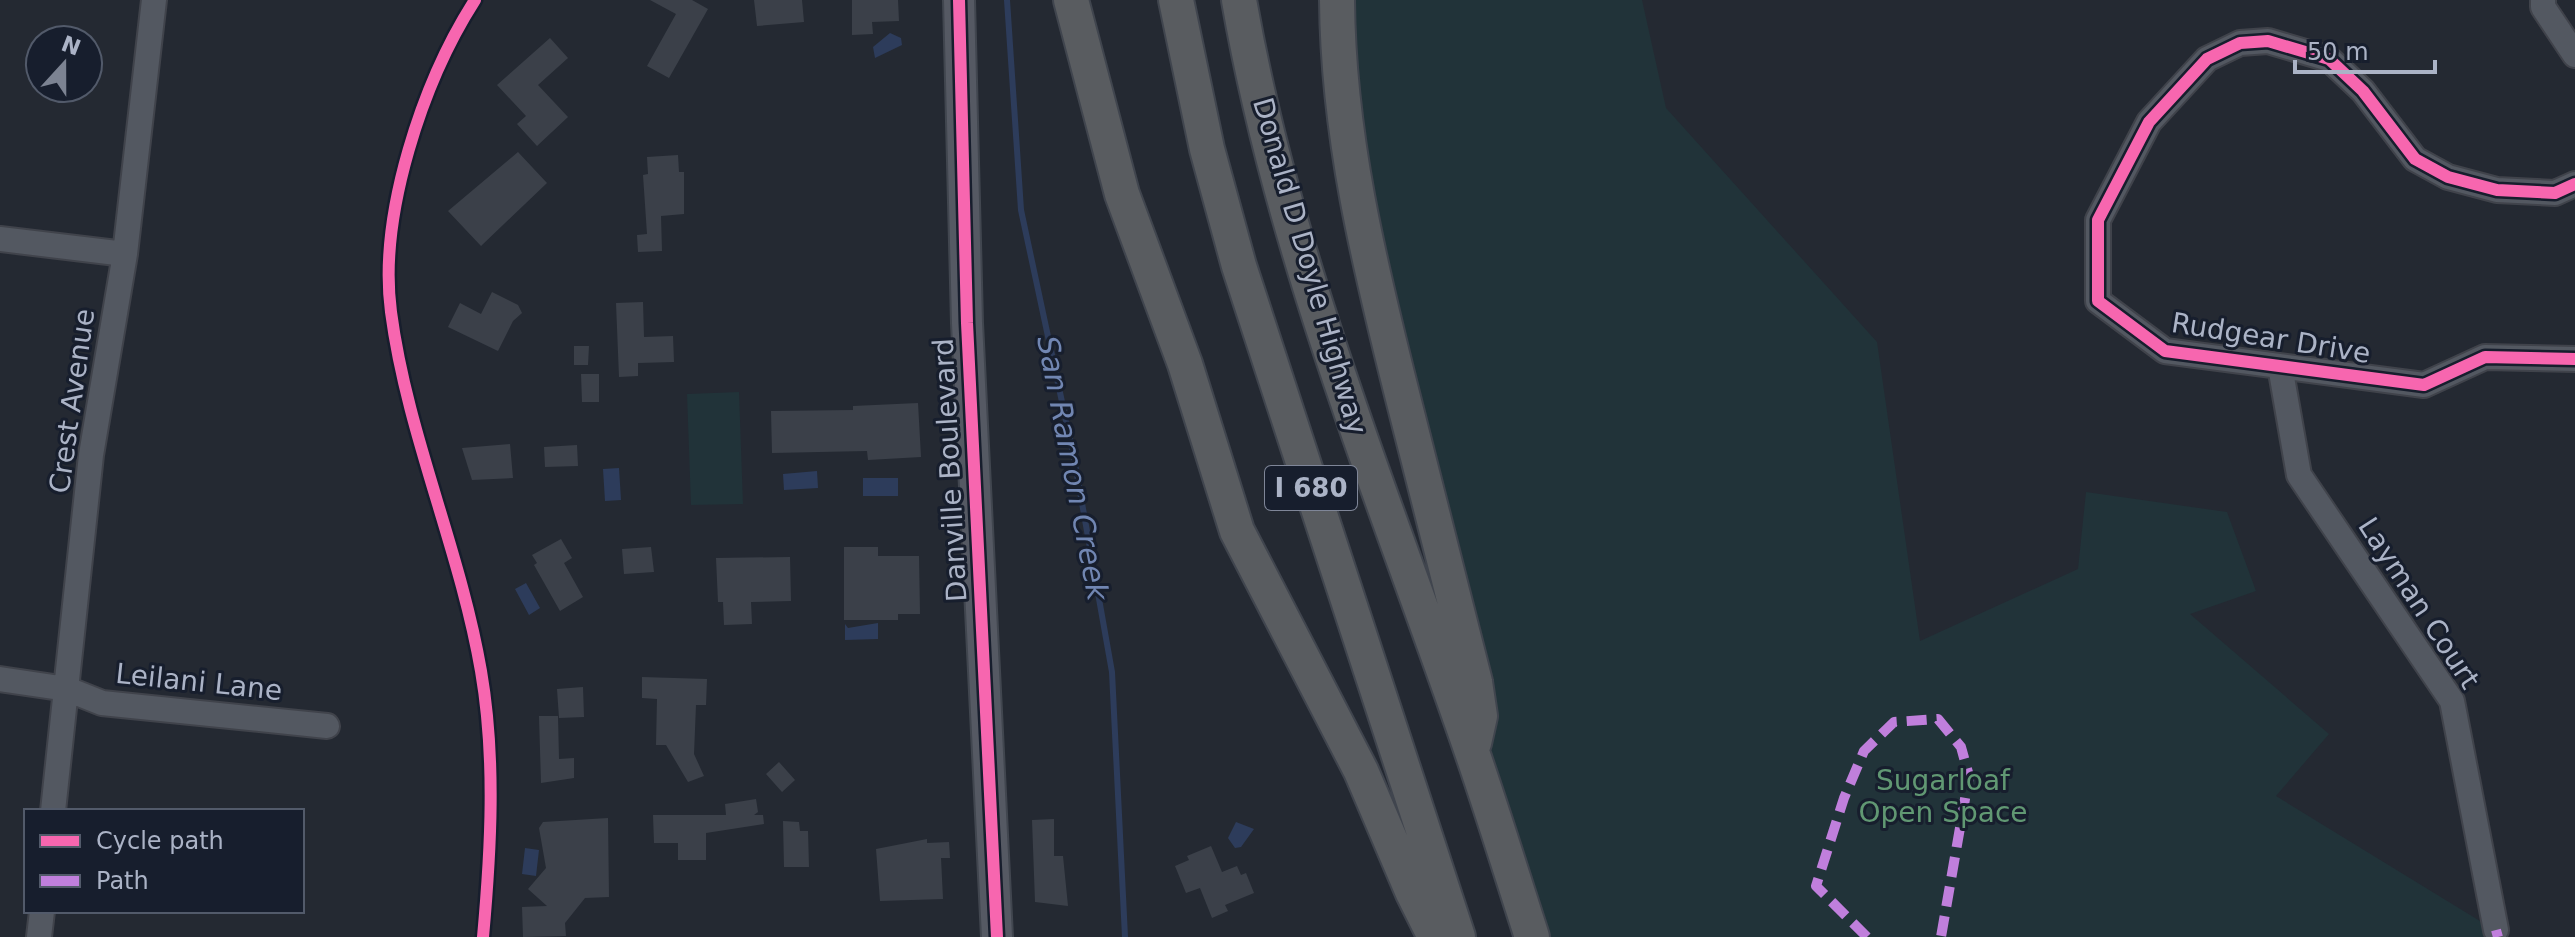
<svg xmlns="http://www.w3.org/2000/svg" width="2575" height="937" font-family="'DejaVu Sans',sans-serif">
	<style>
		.green { fill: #213339 }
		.water { fill: #2d3c5b }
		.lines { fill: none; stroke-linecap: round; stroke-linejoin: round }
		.stream { stroke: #2d3c5b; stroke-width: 6 }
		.building { fill: #3b4049 }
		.minor-casing { stroke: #40434b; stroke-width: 28 }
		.major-casing { stroke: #41464f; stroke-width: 34 }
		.highway-casing { stroke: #40454e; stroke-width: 38 }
		.minor { stroke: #535861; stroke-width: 24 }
		.major { stroke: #555963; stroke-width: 30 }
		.highway { stroke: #595c60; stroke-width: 34 }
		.quiet { stroke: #c07fdc; stroke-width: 10; stroke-dasharray: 20 10; stroke-linecap: butt }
		.cycleway-casing { stroke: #171e2d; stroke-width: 17 }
		.cycleway { stroke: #f766af; stroke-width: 12 }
		.labels { text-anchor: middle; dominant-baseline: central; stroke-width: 6; stroke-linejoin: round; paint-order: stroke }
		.shield { fill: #171e2d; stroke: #7f8698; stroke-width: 2 }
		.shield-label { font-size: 26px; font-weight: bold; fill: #abb3c6 }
		.street-label { font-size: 28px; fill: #abb3c6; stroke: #171e2d }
		.park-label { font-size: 28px; fill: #619873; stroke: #171e2d }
		.water-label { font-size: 30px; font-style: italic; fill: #7186b2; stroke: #171e2d }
	</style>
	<rect width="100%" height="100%" fill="#242932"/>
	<path class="green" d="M1337,0h305l24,108 211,234 43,299 158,-72 8,-77 141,20 29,79 -66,23 139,120 -53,62 230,141h-974l-160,-662z
		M739,392l4,112 -52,1 -4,-111z"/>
	<path class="water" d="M890,33l11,5 1,7 -27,13 -2,-11z
		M619,468l2,32 -16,1 -2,-32z
		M817,471l1,17 -34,2 -1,-16z
		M863,478h35v18h-35z
		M526,583l14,25 -11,7 -14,-26z
		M878,623v16l-33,1v-16l3,4z
		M1236,822l18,7 -13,18 -6,1 -7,-10z
		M525,848l14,2 -3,26 -14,-2z"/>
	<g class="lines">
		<path class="stream" d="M1007,0l14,210 53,248 38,214 13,265"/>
	</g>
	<path class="building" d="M650,0h42l16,9 -39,69 -22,-12 29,-52z
		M754,0h48l2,22 -47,4z
		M852,0h46l1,21 -27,1 1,12 -21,1z
		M550,38l18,20 -30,27 30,32 -31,29 -20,-22 9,-8 -29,-31z
		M518,152l29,31 -66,63 -33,-35z
		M678,155l1,17h5v42l-23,2 1,35 -24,1 -1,-17 10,-1 -4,-59 5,-1 -1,-17z
		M492,292l26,13 4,8 -9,8 -15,30 -50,-24 12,-24 21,11z
		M643,302l1,35 29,-1 1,26 -36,1v13l-19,1 -3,-74z
		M574,346h15l-1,19h-14z
		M581,374h18v28h-17z
		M918,403l3,54 -53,3 -1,-9 -95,2 -1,-42 82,-1v-4z
		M510,444l3,34 -41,2 -10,-32z
		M577,445l1,21 -33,1 -1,-20z
		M561,539l11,19 -8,5 19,34 -23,14 -26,-46 3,-2 -5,-8z
		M651,547l3,25 -30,2 -2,-25z
		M844,547h34v9h41l1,58h-22v6h-54z
		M790,557l1,44 -40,1 1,22 -28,1 -1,-23h-5l-2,-44z
		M642,677l65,2 -1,26h-10l-2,49 10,22 -16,6 -22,-37h-10l1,-46 -15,-1z
		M583,687l1,30 -25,1 -2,-29z
		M539,716h19l1,43 15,-1v20l-33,5z
		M779,762l16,18 -13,12 -16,-18z
		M756,799l2,13 -4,3h9l1,9 -58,9v27h-28v-17h-24l-1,-28h73l-1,-11z
		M608,818l1,79 -24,1 -20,25 1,13 -43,1 -1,-30 25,-1 -19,-17 18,-21 -7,-40 4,-6z
		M1054,819v37h9l5,50 -33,-4 -3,-82z
		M783,821l16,1 1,9h8l1,36h-25z
		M927,839v4l22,-1 1,16h-9l2,41 -63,2 -4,-52z
		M1211,846l11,26 15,-6 4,9 5,-2 8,20 -29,12 3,6 -16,7 -12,-30 -14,5 -11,-27 14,-6 -2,-4z"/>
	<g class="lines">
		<g class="minor-casing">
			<path id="minor" d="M2543,0v7l32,48
				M2575,184l-20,9 -58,-3 -49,-13 -33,-18 -52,-68 -34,-32 -61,-18 -28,2 -33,16 -58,63 -51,98v81l67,50 259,34 61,-28 90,2
				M0,239l125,15
				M2280,366l19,109 153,226 44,229
				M0,679l67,10 35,14 225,23
				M53,811l38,-356 34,-201 29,-254
				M39,937l3,-26"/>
		</g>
		<g class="major-casing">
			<path id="major" d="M959,0l8,323 30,614"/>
		</g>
		<g class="highway-casing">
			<path id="highway" d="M1071,0l51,194 63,170 52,167 124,240 52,122 22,44
				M1176,0l31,149 32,117 219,671
				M1239,0c45,260 148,504 233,752 21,61 40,123 60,185
				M1337,0c1,135 32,263 65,394 25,96 49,192 73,288l5,34 -6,27"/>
		</g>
		<use href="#minor" class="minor"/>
		<use href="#major" class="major"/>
		<use href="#highway" class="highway"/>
		<path class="quiet" d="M2496,930l2,7
			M1867,937l-51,-51 28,-88 20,-47 30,-29 44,-3 23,28 8,29 -28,161"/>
		<g class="cycleway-casing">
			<path id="cycleway" d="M475,0c-52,81 -97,215 -84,312 16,122 69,237 90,359 15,87 10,178 2,266
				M959,0l8,323 30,614
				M2575,184l-20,9 -58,-3 -49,-13 -33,-18 -52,-68 -34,-32 -61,-18 -28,2 -33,16 -58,63 -51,98v81l67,50 259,34 61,-28 90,2"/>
		</g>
		<use href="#cycleway" class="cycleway"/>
	</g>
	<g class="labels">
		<rect class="shield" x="1265" y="466" width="92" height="44" rx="6"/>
		<g class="shield-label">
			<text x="1311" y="488">I 680</text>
		</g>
		<g class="street-label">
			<text transform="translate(1310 266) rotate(74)">Donald D Doyle Highway</text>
			<text transform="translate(2271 338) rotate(9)">Rudgear Drive</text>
			<text transform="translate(72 401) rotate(-82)">Crest Avenue</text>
			<text transform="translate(950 470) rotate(-93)">Danville Boulevard</text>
			<text transform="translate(2419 603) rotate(57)">Layman Court</text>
			<text transform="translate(199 682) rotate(6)">Leilani Lane</text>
		</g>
		<g class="park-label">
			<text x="1943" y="780">Sugarloaf<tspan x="1943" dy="32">Open Space</tspan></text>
		</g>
		<g class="water-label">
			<text transform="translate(1073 468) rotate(79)">San Ramon Creek</text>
		</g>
	</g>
	<rect x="24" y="809" width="280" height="104" fill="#171e2d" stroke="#525a6a" stroke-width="2"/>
	<rect x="40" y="835" width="40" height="12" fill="#f766af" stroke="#525a6a" stroke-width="2"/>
	<text x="96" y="849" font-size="24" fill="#abb3c6">Cycle path</text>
	<rect x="40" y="875" width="40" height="12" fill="#c07fdc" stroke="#525a6a" stroke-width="2"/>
	<text x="96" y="889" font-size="24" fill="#abb3c6">Path</text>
	<g transform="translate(64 64) rotate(21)"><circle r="38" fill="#171e2d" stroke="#525a6a" stroke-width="2"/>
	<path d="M0-6L14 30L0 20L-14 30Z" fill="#7c8392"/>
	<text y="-12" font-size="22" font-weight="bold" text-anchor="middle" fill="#abb3c6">N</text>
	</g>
	<path d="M2295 60v12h140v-12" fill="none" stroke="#abb3c6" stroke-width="4"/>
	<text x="2307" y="60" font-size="24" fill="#abb3c6" stroke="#171e2d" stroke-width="6" paint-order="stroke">50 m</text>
</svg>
